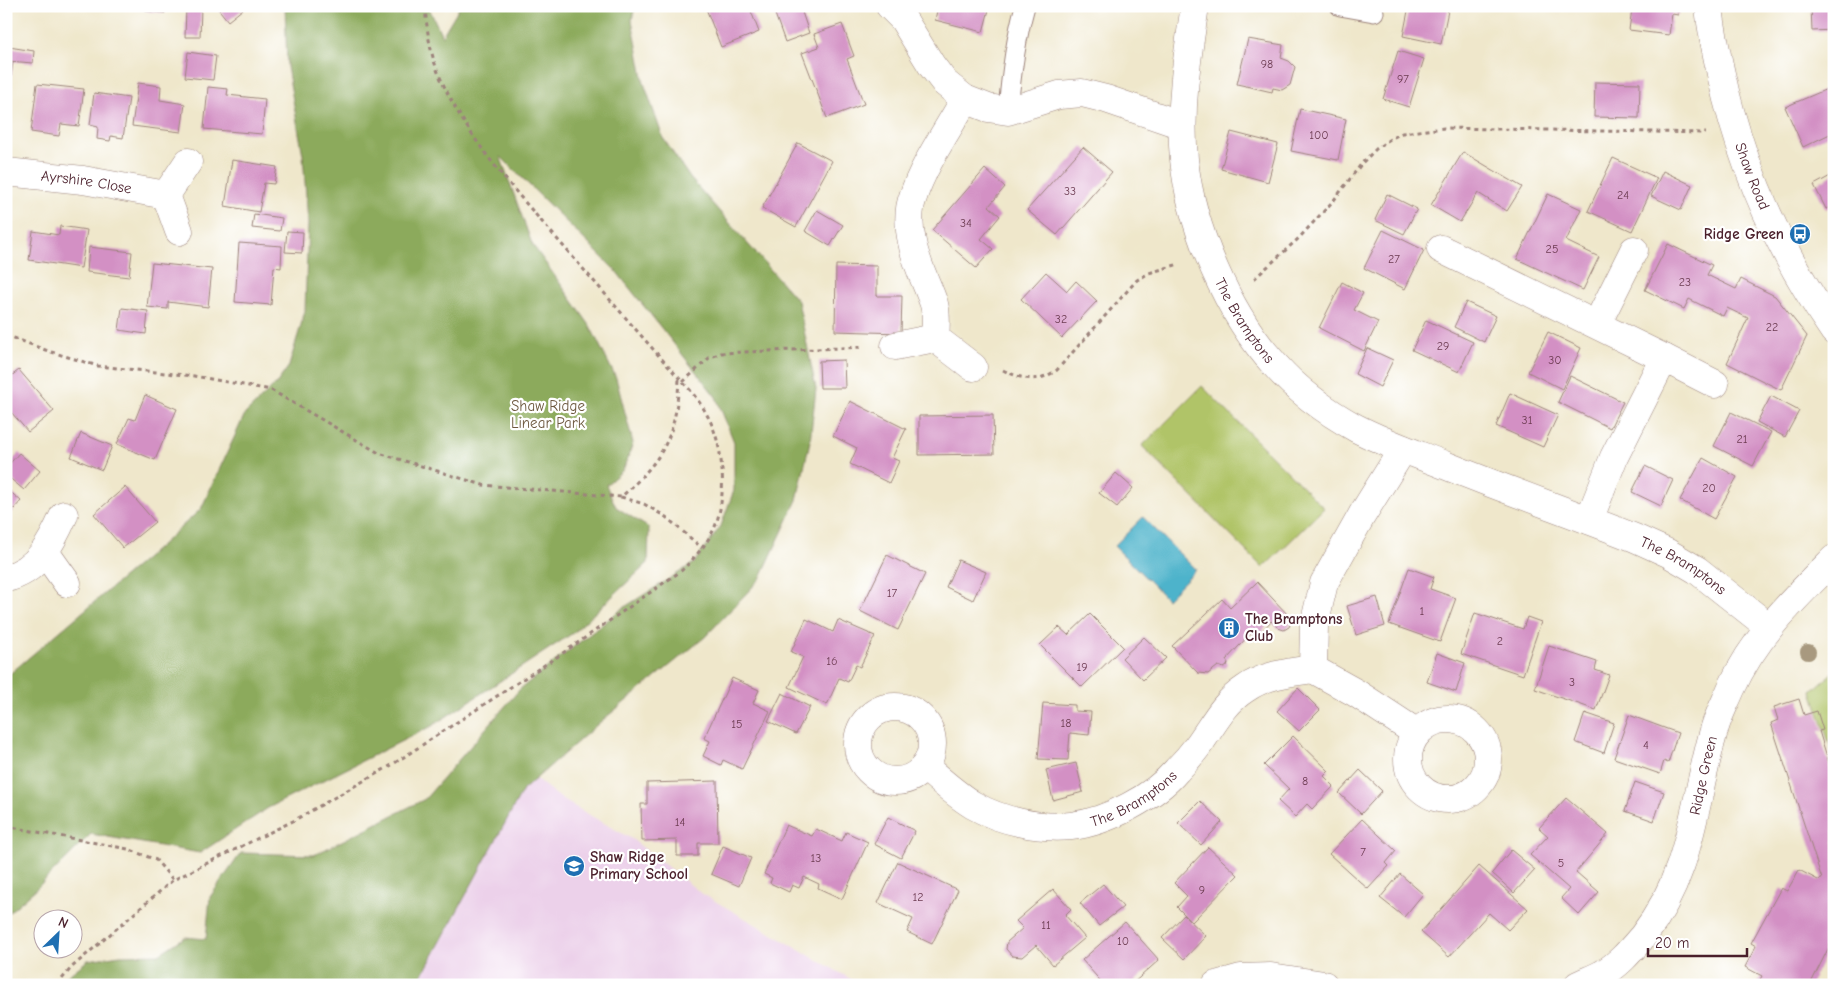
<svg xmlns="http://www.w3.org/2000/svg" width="1840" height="991" font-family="'Comic Neue',sans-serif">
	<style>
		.built { fill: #ecd1ea }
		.green { fill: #b0c468; stroke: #7d724a }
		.forest { fill: #8caa5c; stroke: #6b6444 }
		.water { fill: #4db3cb; stroke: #4c697b }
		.building { fill: #d390c4 }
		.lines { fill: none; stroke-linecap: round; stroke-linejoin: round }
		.service-casing { stroke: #9c837b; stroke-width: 21 }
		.minor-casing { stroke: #9c837b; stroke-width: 29 }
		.tertiary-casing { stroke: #9c837b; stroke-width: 29 }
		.path { stroke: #9c837b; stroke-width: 3; stroke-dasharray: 4 4; stroke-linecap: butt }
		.service { stroke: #fff; stroke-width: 19 }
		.minor { stroke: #fff; stroke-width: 28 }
		.tertiary { stroke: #fff; stroke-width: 28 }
		.tree { fill: #a8997f }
		.labels { text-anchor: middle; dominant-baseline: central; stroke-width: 4.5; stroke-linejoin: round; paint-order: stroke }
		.number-label { font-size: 12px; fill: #6c3b51 }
		.street-label { font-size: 15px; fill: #4a1f2b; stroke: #fff }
		.poi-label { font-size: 15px; font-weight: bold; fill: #4a1f2b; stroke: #fff; text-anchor: start }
		.park-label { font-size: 15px; fill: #6e5940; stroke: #fff }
	</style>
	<rect width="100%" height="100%" fill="#fff"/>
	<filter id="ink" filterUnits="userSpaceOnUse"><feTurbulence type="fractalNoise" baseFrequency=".02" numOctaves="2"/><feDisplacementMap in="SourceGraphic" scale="10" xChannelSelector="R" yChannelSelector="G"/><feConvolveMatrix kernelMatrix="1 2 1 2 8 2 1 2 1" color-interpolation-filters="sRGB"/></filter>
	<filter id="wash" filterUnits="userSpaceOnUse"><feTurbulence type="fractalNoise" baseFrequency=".0096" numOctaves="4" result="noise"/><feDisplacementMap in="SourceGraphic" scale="20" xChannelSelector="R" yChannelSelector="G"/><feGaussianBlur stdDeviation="1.12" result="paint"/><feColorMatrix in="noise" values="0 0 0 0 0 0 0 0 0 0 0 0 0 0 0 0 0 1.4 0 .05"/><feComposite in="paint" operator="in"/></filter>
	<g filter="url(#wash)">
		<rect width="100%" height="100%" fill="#efe7cb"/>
		<path class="built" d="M536,779l27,21 69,39 69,54 160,92h-444l106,-195z"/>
		<path class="green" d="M1202,386l122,122 -61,60 -121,-122z
			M1834,671v87l-22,-67z"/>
		<path class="forest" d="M285,6h143l14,30 18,-30h175l-3,14 12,63 19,55 27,40 108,123 18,88 -6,52 -13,59 -37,79 -55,58 -106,86 -76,67 -106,195h-361l32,-25 32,-5 39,-1 26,-17 21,2 4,-42 31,-44 73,2 111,-56 95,-110 103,-81 71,-45 27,-37 13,-36v-48l-18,-45 -100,-126 -116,-115 32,88 57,80 27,54 17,65 -10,27 -17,15 10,22 33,21 -1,35 -75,70 -141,93 -164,82 -68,45 -109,-19 -54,54 -31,27v-238l152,-129 43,-39 44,-95 31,-30 13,-18 16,-55 3,-88 -5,-68 -16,-88z"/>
		<path class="water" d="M1143,517l53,53 -29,29 -53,-53z"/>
		<g id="blocks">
			<path class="building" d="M6,6h5l-2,24 -3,-1z
				M147,6h19l-1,7 -19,-2z
				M216,6h25l2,3 -15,12z
				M705,6h44l10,26 -38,15z
				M797,6h3l9,27 -24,9 -10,-28z
				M938,6h52l-7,26 -48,-12z
				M1409,6h40l-8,38 -38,-8z
				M1625,6h54l-1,9 -6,-1 -3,21 -40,-5 3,-21 -7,-1z
				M1811,6h23v24l-22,1z
				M186,8h15l-1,29h-15z
				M842,24l12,32 -7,3 17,45 -37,14 -25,-65 17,-6 -5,-13z
				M1248,39l35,6 -2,13 8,3 6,6 -5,18 -8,5 -9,-2 -1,4 -35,-8z
				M9,47l25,4 -1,12 -25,-2z
				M1398,51l26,8 -15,48 -26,-8z
				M188,52l28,4 -3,24 -28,-3z
				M6,62h7l-6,44h-1z
				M1595,82l45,1 -1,35 -45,-1z
				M138,83l23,3 -1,14 25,4 -4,28 -49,-6z
				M37,84l47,5 -5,37 -18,-2 -2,12 -28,-4z
				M1834,86v46l-31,15 -18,-40z
				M208,87l20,2 -1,6 38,4 -3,35 -58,-5z
				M94,93l35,5 -6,40 -12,-2 -1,5 -13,-2 1,-12 -8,-2z
				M1300,109l46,10 -8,41 -47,-9z
				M1231,132l47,12 -10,38 -47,-13z
				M798,143l34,18 -36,66 -34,-19z
				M1083,147l29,25 -55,63 -30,-25z
				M1463,152l59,35 -15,24 -29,-18 -18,29 -29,-17z
				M1613,158l44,20 -25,53 -44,-20z
				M232,160l45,7 -3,17 -10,-1 -5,29 -34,-6z
				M985,169l20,18 -16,19 11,10 -19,23 12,10 -17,19 -44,-38z
				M1663,171l29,14 -11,25 -30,-14z
				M1834,174v31l-8,4 -12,-24z
				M1387,194l30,15 -13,25 -29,-14z
				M1548,194l33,15 -15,32 33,16 -16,33 -66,-31z
				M6,206l5,1 -4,25h-1z
				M817,210l26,15 -13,21 -25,-15z
				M254,214l28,4 -2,13 -28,-3z
				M60,226l27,4 -6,38 -52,-8 4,-29 26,4z
				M1383,230l41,20 -19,39 -41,-21z
				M287,231l16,1 -1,21 -17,-1z
				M239,243l43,3 -1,22 -7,-1 -3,38 -36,-3z
				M1668,244l44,21 -5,10 29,14 5,-10 34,17 32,40 -26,54 -54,-27 21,-45 -21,-10 -4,8 -34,-17 -5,10 -39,-19z
				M89,247l43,5 -3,25 -42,-5z
				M152,263l60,6 -4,38 -40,-5v7l-21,-2z
				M836,265l41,1v30h25l-1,37 -66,-2z
				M1046,272l21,19 9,-10 21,20 -35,37 -41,-39z
				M1342,282l21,11 -9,17 24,12 -14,29 -45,-23z
				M1466,302l30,14 -12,26 -30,-15z
				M122,308l26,3 -2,23 -27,-4z
				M1426,320l47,22 -14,30 -47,-22z
				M1548,332l33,16 -19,41 -34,-17z
				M1367,348l26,12 -13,27 -25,-13z
				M844,360l1,28h-25l-1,-27z
				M19,370l35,41 -26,21 -22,-26v-26z
				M1570,376l53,26 -13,26 -52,-26z
				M1510,393l48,22 -15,32 -47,-21z
				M145,395l32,14 -22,51 -38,-16 12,-26 6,2z
				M1771,396l28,15 -14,26 -28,-15z
				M850,401l56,28 -14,29 7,3 -10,22 -39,-19 7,-16 -24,-12z
				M1731,412l40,20 -18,34 -39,-20z
				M993,415l1,39 -75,1v-39z
				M81,433l31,13 -10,24 -31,-13z
				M19,453l21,18 -16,19 -18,-15v-7z
				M1703,458l34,19 -23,42 -34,-19z
				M1645,466l28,14 -12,26 -29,-14z
				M1116,473l17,15 -16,19 -18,-14z
				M125,487l30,35 -32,26 -29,-34z
				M6,488l15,13 -15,17z
				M887,555l38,19 -27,56 -38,-19z
				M958,560l28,12 -13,28 -27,-13z
				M1409,568l25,9 -4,12 26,9 -16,44 -51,-18z
				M1257,582l32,34 2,6 -2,5 -5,3 -6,-2 -7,-7 -14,16 -5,-5 -26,28 2,3 -1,3 -3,2 -6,-2 -10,8 -10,-1 -26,-27 50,-47 8,9z
				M1377,597l8,29 -29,9 -9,-29z
				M1475,613l48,16 4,-12 14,5 -18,53 -62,-21z
				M1090,614l33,33 -41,40 -42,-42 19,-18 9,8z
				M806,619l27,13 5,-12 37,16 -15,31 -4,-2 -8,17 -9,-4 -12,27 -38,-18 14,-30 -12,-5z
				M1144,637l22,21 -23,22 -21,-22z
				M1549,646l48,16 -2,8 14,5 -13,35 -61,-21z
				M1437,653l28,10 -9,29 -29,-10z
				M732,678l27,12 -6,13 17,8 -28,58 -19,-9 -2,5 -18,-9 7,-15 -6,-3z
				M1298,688l22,22 -21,21 -22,-20z
				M782,693l28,14 -14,27 -28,-13z
				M1799,699l5,16 13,-4 6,19 -4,1 13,42h2v164l-24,48h-53l5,-9 -17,-9 11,-21 -5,-3 30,-55 6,3 12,-21 19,10 4,-1 -51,-156 7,-3 -4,-13z
				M1043,703l32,2v6l16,1 -2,23 -19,-2 -2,27 -30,-1z
				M1585,713l29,10 -10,30 -29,-11z
				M1629,715l49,18 -10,30 -4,-2 -4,13 -46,-16z
				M1293,736l36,35 -5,5 10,10 -22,23 -5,-5 -12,13 -17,-16 11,-12 -25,-24z
				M1076,763l7,29 -30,8 -7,-30z
				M1360,770l22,21 -21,23 -22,-21z
				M717,781l1,62h-20v13h-21v-16l-35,1 -1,-37h6v-21z
				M1635,782l29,10 -10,29 -29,-10z
				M1566,798l42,36 -32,38 23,20 -20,23 -18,-17 8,-9 -39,-34 18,-19 -9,-8z
				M1200,801l22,21 -21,23 -23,-22z
				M888,817l27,14 -14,27 -27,-14z
				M1362,819l34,32 -10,12 3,3 -21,23 -39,-35z
				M786,825l26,11 4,-7 26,12 4,-9 22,10 -26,57 -24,-11 1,-4 -15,-7 -5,11 -7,-3 -3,7 -19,-9 2,-5 -8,-4z
				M723,846l28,12 -12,28 -28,-12z
				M1208,847l30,28 -46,47 -15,-15 10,-11 -13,-13z
				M1511,850l24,20 -21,23 -22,-20z
				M898,862l60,28 -26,54 -25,-12 6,-13 -35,-16z
				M1479,866l49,43 -20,21 -19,-17 -40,44 -28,-25z
				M1400,874l23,20 -19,23 -24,-19z
				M1103,884l20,23 -24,19 -19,-23z
				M1053,889l18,20 -6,6 20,23 -32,27 -17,-20 -14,12 -10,-1 -6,-7 1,-7 16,-14 -7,-7z
				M1184,915l22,21 -22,23 -22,-21z
				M1125,922l34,38 -28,25h-27l-22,-25z"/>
		</g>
	</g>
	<g filter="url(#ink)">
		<use href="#blocks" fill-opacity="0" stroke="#9c837b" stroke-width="1"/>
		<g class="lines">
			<g class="service-casing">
				<path id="service" d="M1340,6l34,6
					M1008,111c3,-37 7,-69 17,-105"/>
			</g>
			<g class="minor-casing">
				<g id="minor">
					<path d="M890,6l13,13 29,47 13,17 20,16 23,9 20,3 51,-16 23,-2 24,6 76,26"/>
					<path id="s1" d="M1195,6c-8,51 -16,102 -11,153 7,69 44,155 91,206 22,25 52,47 81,63 29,15 61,26 91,38 62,25 125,47 188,72l33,15 29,17 72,57"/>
					<path id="s2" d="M6,172l77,8 83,15 22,-33"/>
					<path d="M166,195l13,36"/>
					<path d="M1441,249l223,109 -50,99 -25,63"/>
					<path d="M1597,324l37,-74"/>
					<path d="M935,338l38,29"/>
					<path d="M895,346l40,-8c1,-11 2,-23 -1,-34 -7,-21 -18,-40 -22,-62 -3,-14 -4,-32 1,-45 10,-32 36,-69 52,-98"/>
					<path d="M1664,358l51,26"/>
					<path d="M45,552l22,31"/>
					<path d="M6,578c32,-7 46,-36 58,-63"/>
					<path d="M1313,669l43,24 61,40"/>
					<circle cx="895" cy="744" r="37"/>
					<circle cx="1448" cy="759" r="40"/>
					<path id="s3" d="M925,767c15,13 30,27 48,38 28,16 66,24 98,21 36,-4 83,-29 106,-56 7,-7 14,-15 20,-23 15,-20 26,-44 48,-58 19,-14 45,-17 68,-20l1,-44 10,-42 38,-68 41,-66"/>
					<path d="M1216,985l25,-7 30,-1 53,8"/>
					<path id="s4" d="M1578,985c8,-4 17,-7 24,-11 17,-9 29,-24 41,-38 50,-64 50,-135 72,-209 4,-13 11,-26 16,-38 23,-52 64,-91 103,-130"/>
				</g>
			</g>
			<g class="tertiary-casing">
				<g id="tertiary">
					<path id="s5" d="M1709,6c2,23 7,45 12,68 20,92 59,179 113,257"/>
				</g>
			</g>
			<path class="path" d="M1254,279l45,-41 35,-38 28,-37 14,-14 14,-10 12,-6 42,-5 262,5
				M6,335l42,16 50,15 96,10 77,14 108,63 104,32 138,12c43,-39 55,-60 58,-118
				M1003,370c20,10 35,13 54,0l80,-90 12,-7 30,-9
				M683,382l26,-24 12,-5 143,-6
				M621,497l23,7 22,13 36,31
				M6,826l122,23 28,11 17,20
				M57,985l15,-18 101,-87 120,-59 97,-55 176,-115 115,-80c13,-12 25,-26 33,-42 14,-32 10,-86 -8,-116 -4,-8 -10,-15 -15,-22 -42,-45 -81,-92 -121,-137 -47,-55 -101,-110 -130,-177 -10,-23 -13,-46 -15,-71"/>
			<use href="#service" class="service"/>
			<use href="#minor" class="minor"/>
			<use href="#tertiary" class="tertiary"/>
		</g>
		<circle class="tree" cx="1808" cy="652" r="8"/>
	</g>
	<defs>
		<g id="bus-disc" transform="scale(1.125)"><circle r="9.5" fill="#1f6fb2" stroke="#fff"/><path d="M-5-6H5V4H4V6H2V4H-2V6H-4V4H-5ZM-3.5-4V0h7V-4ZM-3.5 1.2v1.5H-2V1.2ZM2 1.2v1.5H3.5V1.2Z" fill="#fff"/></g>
		<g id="building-disc" transform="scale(1.125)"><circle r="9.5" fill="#1f6fb2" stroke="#fff"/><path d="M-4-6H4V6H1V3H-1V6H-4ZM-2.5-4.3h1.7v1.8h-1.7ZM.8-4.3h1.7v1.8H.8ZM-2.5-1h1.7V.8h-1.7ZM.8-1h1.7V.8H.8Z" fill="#fff"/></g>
		<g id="school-disc" transform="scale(1.125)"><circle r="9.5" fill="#1f6fb2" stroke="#fff"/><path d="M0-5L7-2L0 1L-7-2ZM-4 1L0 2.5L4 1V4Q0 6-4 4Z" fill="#fff"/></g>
	</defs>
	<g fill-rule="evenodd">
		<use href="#bus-disc" x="1800" y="234"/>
		<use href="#building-disc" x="1229" y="628"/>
		<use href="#school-disc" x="574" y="866"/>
	</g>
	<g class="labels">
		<g class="number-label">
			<text x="1267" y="64">98</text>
			<text x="1403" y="79">97</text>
			<text x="1319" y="135">100</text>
			<text x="1070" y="191">33</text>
			<text x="1623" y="195">24</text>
			<text x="966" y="223">34</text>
			<text x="1552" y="249">25</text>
			<text x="1394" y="259">27</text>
			<text x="1685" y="282">23</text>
			<text x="1061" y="319">32</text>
			<text x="1772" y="327">22</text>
			<text x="1443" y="346">29</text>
			<text x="1555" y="360">30</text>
			<text x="1527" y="420">31</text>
			<text x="1742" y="439">21</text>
			<text x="1709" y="488">20</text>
			<text x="892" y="593">17</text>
			<text x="1422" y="611">1</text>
			<text x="1500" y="641">2</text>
			<text x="832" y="661">16</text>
			<text x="1082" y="667">19</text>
			<text x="1572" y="682">3</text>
			<text x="1066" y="723">18</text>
			<text x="737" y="724">15</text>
			<text x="1646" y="745">4</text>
			<text x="1305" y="781">8</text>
			<text x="680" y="822">14</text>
			<text x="1363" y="852">7</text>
			<text x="816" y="858">13</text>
			<text x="1561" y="863">5</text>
			<text x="1202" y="890">9</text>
			<text x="918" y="897">12</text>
			<text x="1046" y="925">11</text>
			<text x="1123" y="941">10</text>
		</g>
		<g class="street-label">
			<text stroke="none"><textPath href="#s5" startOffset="176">Shaw Road</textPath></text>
			<text stroke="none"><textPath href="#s2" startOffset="81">Ayrshire Close</textPath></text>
			<text stroke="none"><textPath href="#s1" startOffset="328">The Bramptons</textPath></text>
			<text stroke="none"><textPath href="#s1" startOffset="841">The Bramptons</textPath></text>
			<text stroke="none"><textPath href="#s4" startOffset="256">Ridge Green</textPath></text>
			<text stroke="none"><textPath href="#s3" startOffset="232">The Bramptons</textPath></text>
		</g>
		<g class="poi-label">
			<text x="1784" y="234" text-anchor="end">Ridge Green</text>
			<text x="1245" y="619">The Bramptons<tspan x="1245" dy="17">Club</tspan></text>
			<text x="590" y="857">Shaw Ridge<tspan x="590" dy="17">Primary School</tspan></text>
		</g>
		<g class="park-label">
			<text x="548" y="406">Shaw Ridge<tspan x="548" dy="17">Linear Park</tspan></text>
		</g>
	</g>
	<rect width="1840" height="991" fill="none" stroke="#fff" stroke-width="25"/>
	<g transform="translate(58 934) rotate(25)"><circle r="24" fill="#ffffff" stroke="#b7a5aa"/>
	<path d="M0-4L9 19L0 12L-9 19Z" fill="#1f6fb2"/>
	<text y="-8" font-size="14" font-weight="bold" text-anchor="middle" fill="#4a1f2b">N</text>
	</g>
	<path d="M1648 948v8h99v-8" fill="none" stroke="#4a1f2b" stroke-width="2.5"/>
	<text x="1655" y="948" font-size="15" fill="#4a1f2b" stroke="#ffffff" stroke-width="4" paint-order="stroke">20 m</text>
</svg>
